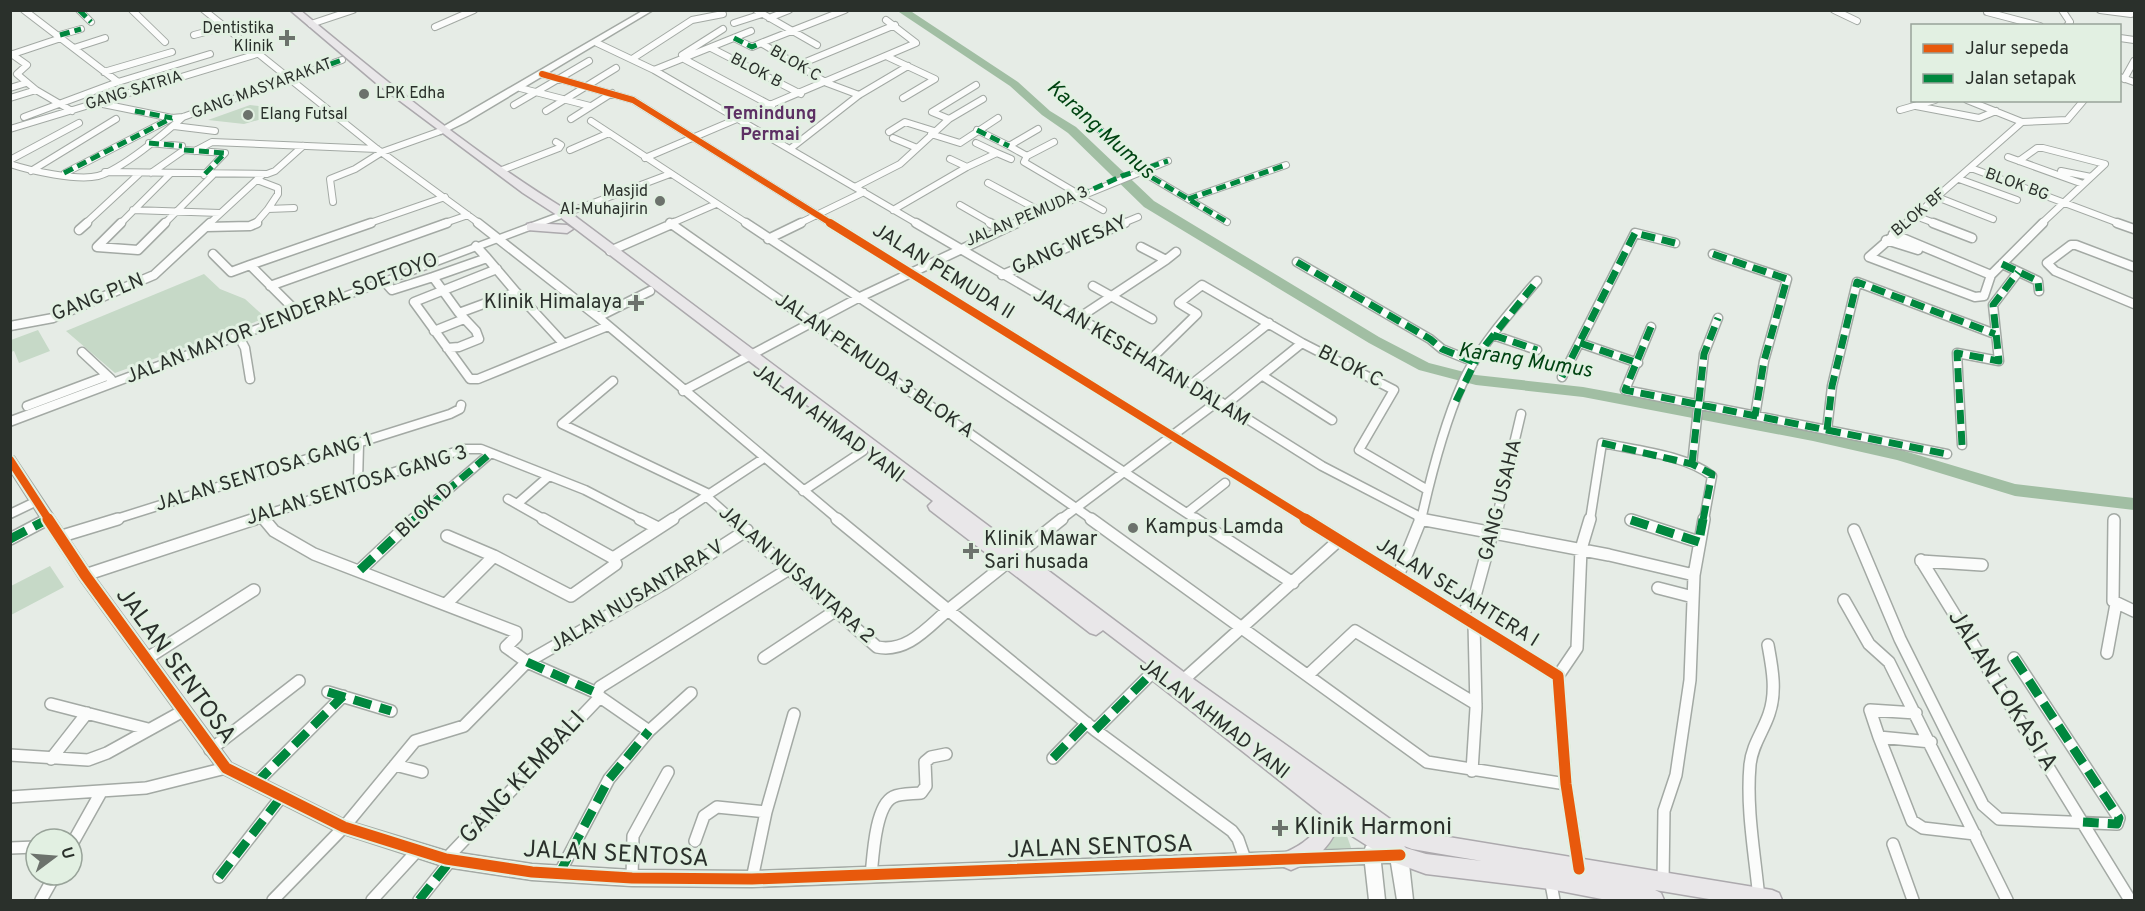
<svg xmlns="http://www.w3.org/2000/svg" width="2145" height="911" font-family="Overpass,sans-serif">
	<style>
		.green { fill: #c6d9c7 }
		.lines { fill: none; stroke-linecap: round; stroke-linejoin: round }
		.river { fill: #a1bea3; fill-rule: evenodd }
		.minor-far2-casing { stroke: #a3a9a4; stroke-width: 8 }
		.minor-far1-casing { stroke: #a3a9a4; stroke-width: 11 }
		.minor-casing { stroke: #a3a9a4; stroke-width: 14 }
		.tertiary-casing { stroke: #a3a9a4; stroke-width: 3 }
		.primary-casing { stroke: #aca9ad; stroke-width: 3 }
		.minor-far2 { stroke: #fbfcfb; stroke-width: 6 }
		.minor-far1 { stroke: #fbfcfb; stroke-width: 8 }
		.minor { stroke: #fbfcfb; stroke-width: 11 }
		.tertiary { fill: #fbfcfb; fill-rule: evenodd }
		.primary { fill: #e9e7e9; fill-rule: evenodd }
		.quiet-far2 { stroke: #00873e; stroke-width: 5; stroke-dasharray: 10 5; stroke-linecap: butt }
		.quiet-far1 { stroke: #00873e; stroke-width: 7; stroke-dasharray: 14 7; stroke-linecap: butt }
		.quiet { stroke: #00873e; stroke-width: 9; stroke-dasharray: 18 9; stroke-linecap: butt }
		.cycleway-far2-casing { stroke: #e2f0e2; stroke-width: 8 }
		.cycleway-far1-casing { stroke: #e2f0e2; stroke-width: 12 }
		.cycleway-casing { stroke: #e2f0e2; stroke-width: 15 }
		.cycleway-far2 { stroke: #e8590c; stroke-width: 6 }
		.cycleway-far1 { stroke: #e8590c; stroke-width: 8 }
		.cycleway { stroke: #e8590c; stroke-width: 11 }
		.poi-dot { fill: #6c726c; stroke: #e2f0e2; stroke-width: 2 }
		.labels { text-anchor: middle; dominant-baseline: central; stroke-width: 6; stroke-linejoin: round; paint-order: stroke }
		.far-poi-label { font-size: 16px; fill: #2a302b; stroke: #e2f0e2; text-anchor: end }
		.far-street-label { font-size: 16px; fill: #2a302b; stroke: #e2f0e2 }
		.far-quarter-label { font-size: 18px; font-weight: bold; fill: #5d3064; stroke: #e2f0e2 }
		.street-label { font-size: 20px; fill: #2a302b; stroke: #e2f0e2 }
		.poi-label { font-size: 20px; fill: #2a302b; stroke: #e2f0e2; text-anchor: start }
		.water-label { font-size: 21px; font-style: italic; fill: #004312; stroke: #e2f0e2 }
		.near-street-label { font-size: 24px; fill: #2a302b; stroke: #e2f0e2 }
		.near-poi-label { font-size: 24px; fill: #2a302b; stroke: #e2f0e2; text-anchor: start }
	</style>
	<rect width="100%" height="100%" fill="#e6ece6"/>
	<path class="green" d="M250,105l28,3 5,5 -39,11 -36,-4z
		M204,274l16,15 25,10 21,19 -151,55 -49,-42z
		M38,330l12,21 -31,12 -5,-12 -3,1v-12z
		M50,566l14,21 -53,28v-29z
		M1330,815l13,10 10,28 -34,-5z"/>
	<g class="lines">
		<path class="river" d="M896,10h13l109,72 32,29 26,16 78,74 225,136 50,26 47,12 107,12 230,42 85,20 117,35 119,14v12l-119,-14 -118,-36 -84,-19 -230,-44 -107,-12 -57,-15 -50,-27 -225,-136 -76,-74 -26,-18 -32,-29z"/>
		<g class="minor-far2-casing">
			<path id="minor-far2" d="M24,10l94,72 92,-28
				M79,10l12,12
				M132,10l33,32
				M204,10l173,139 103,75
				M756,10l61,35
				M845,10l-84,33 66,40 32,12
				M1834,10l23,11
				M2062,10l8,12 -3,4
				M2100,10l31,4
				M1987,12l53,14
				M769,18l20,-8
				M734,23l28,-9
				M311,24l42,-14
				M435,27l39,-17
				M60,35l21,-6
				M194,35l30,-8
				M734,38l18,9 9,-4
				M2120,38l14,2
				M597,43l57,27 264,154
				M74,48l31,-10
				M711,48l90,46
				M10,53l17,12 -10,9 19,16 36,21
				M13,54l48,-16
				M682,55l41,-26
				M888,57l47,22 -32,19
				M632,59l60,-39 31,-6
				M684,59l88,47
				M796,66l99,-41
				M654,70l97,-39
				M104,72l68,-20
				M542,74l91,26 199,124
				M2120,77l14,5
				M2124,79l10,-18
				M10,88l16,-5
				M520,88l70,18
				M10,98l26,-8
				M1967,100l55,22
				M98,103l74,15 11,-1 159,-57
				M514,105l75,-44
				M1916,106l63,12 17,-7
				M1900,110l35,-10
				M546,111l70,-43
				M24,117l94,-35
				M571,119l41,-26
				M949,119l-17,-7 44,-27
				M591,121l157,103
				M174,126l41,5
				M1096,126l45,44
				M10,129l247,-75
				M977,130l32,16
				M889,132l16,-10 29,9
				M931,134l29,9 38,-25
				M893,138l24,10
				M1054,142l-27,14 -3,6 56,33
				M149,143l33,3
				M976,143l21,10
				M790,149l69,-54 49,-29
				M570,150l39,-17
				M195,151l17,-9 165,7
				M1027,156l-18,-10 29,-17
				M2008,157l75,27
				M645,158l271,-115 -30,-23
				M950,159l17,8
				M10,160l69,-37
				M2019,161l18,-13h6l62,16 -64,60
				M10,164c21,7 67,17 88,12 23,-6 67,-43 85,-59
				M1971,168l150,56
				M502,170l57,-22 2,-3 -5,-3
				M1139,170l88,52
				M31,171l85,-52
				M2061,171l30,6
				M105,172l162,2 8,-3 28,-25
				M65,173l107,-55
				M151,173l33,-23 41,3 -21,22
				M1959,179l58,21
				M257,180l21,8v6l-10,15
				M988,183l54,29
				M855,187l45,-23 49,-45 34,-20
				M1078,196l25,14
				M1937,197l56,22
				M1188,199l98,-34
				M333,202l-3,-23 25,-10 27,-17 56,-20
				M960,205l33,19
				M133,210l87,3
				M893,210l74,-43 30,-14 14,6
				M564,214l106,-40
				M1913,215l24,9
				M85,224l55,-51
				M120,224l50,-50
				M164,224l49,-49
				M209,224l53,-49
				M255,224l13,-15 26,-1
				M367,224l78,-27
				M442,224l26,-9
				M670,224l46,-20
				M798,224l66,-32
				M1013,224l155,-63
				M1121,224l17,-7
				M1906,224l116,-102 45,-2 17,-20"/>
		</g>
		<g class="minor-far1-casing">
			<path id="minor-far1" d="M121,223l-24,24 41,3 27,-27
				M478,223l120,94 241,203
				M670,223l423,297
				M746,223l451,297
				M830,223l478,297
				M916,223l276,161 130,82 104,54
				M990,223l11,6
				M1908,223l-39,34 106,40 9,-1 7,-21 52,-52
				M1933,223l39,15
				M2117,223l17,6
				M206,227l44,-1 7,-3
				M79,230l8,-7
				M1893,234l98,41
				M768,239l33,-16
				M1886,240l32,10
				M476,246l11,12 -54,19 26,36 57,-21 47,51
				M1141,247l25,13 10,-8
				M610,251l64,-28
				M213,254l18,18 19,-7 47,47
				M1713,254l74,25 -23,82 -9,55
				M487,258l29,34
				M1297,262l133,77 12,10 32,13
				M2002,264l36,17 1,10
				M250,265l121,-42
				M2134,267l-58,-22h-5l-24,18 8,8 79,33
				M497,269l-83,33 56,77h8l130,-53
				M1002,275l123,-52
				M383,280l9,10 41,-13
				M270,286l177,-63
				M1093,286l59,33
				M598,317l52,-26
				M1077,319l89,-59
				M10,326l43,-8 101,-43 56,-52
				M1651,327l-26,63 202,40 5,-44 25,-104 138,52
				M434,331l30,-12
				M238,335l7,13 5,31
				M1493,335l44,15
				M1580,343l58,20
				M447,348l12,-1 20,-8 -3,-8 -16,-17
				M82,352l29,27
				M1150,360l47,-46 -18,-11 23,-18 100,58 92,47 -35,60 67,39
				M1263,376l69,44
				M1562,377l73,-144 40,10
				M613,381l-51,43 145,69
				M1192,384l77,-61
				M683,391l177,-94 157,-74
				M27,406l80,-30
				M1224,406l78,-63
				M1827,430l120,24
				M1962,445l-5,-92 42,8 -6,-56 25,-33
				M1692,464l12,-110 14,-36
				M358,483l1,-39
				M803,491l60,-40
				M705,495l28,25
				M508,499l37,21
				M517,504l32,-28
				M1187,513l38,-30
				M10,514l27,-13
				M261,515l4,5
				M45,520l4,-2
				M113,520l337,-106 10,-5 1,-4
				M250,520l214,-71h17l104,41 58,30
				M413,520l78,-67
				M670,520l94,-62
				M1060,520l157,-118
				M1421,520c10,-45 22,-93 41,-136 15,-35 50,-74 75,-103
				M1496,520l25,-106
				M1590,520l12,-77c32,7 84,12 110,33l-8,44"/>
		</g>
		<g class="minor-casing">
			<path id="minor" d="M264,519l10,12 40,23 202,78v5l-10,10 21,15 70,31
				M543,519l70,39
				M640,519l16,8
				M732,519l145,128c30,6 50,-19 71,-37l147,120 137,101 6,8 8,23
				M837,519l111,91 114,-91
				M1091,519l336,243 139,22
				M1195,519l98,64
				M1305,519l253,157 8,108 13,84
				M1420,519l189,36 85,20
				M1631,520l68,22
				M2114,520l-1,81 21,10
				M1854,530l46,109 83,166 16,14 118,5 2,-6 -105,-160
				M62,536l56,-17
				M447,536l47,20 77,40 45,-32 -3,-6 60,-39
				M10,539l38,-20
				M1921,560l209,340
				M1921,561l61,4
				M360,570l54,-51
				M85,575l170,-56
				M1398,576l23,-57
				M1658,588l35,9
				M1844,600l25,44 20,18 118,238
				M446,604l48,-48
				M1461,616l14,-20 21,-77
				M2107,653l9,-49
				M764,658l71,-47
				M146,659l108,-69
				M1308,675l47,-44 121,73
				M1558,676l19,-28 4,-99 9,-30
				M1181,682l157,-141
				M328,692l63,19
				M600,697l-3,-4 3,-6 189,-118
				M600,697l49,34
				M51,704l97,25
				M1095,730l58,-58
				M1879,737l-9,-27 46,3
				M1931,742l-52,-5 33,84 11,7 52,6
				M210,750l89,-69
				M10,755l78,5 19,-7 76,-42
				M1053,758l34,-35
				M51,759l36,-46
				M395,765l27,7
				M1472,771l4,-63 -2,-84
				M256,783l87,-87
				M10,797l136,-9 80,-20
				M695,841l9,-25 13,-9 49,5
				M72,844l28,-50
				M1893,844l20,56
				M10,848l26,-1
				M446,859l154,-162
				M559,874l50,-95 40,-48 42,-38
				M871,876c2,-19 4,-70 22,-79 8,-4 19,-3 28,-4l5,-7 -1,-24 6,-5 15,-3
				M219,877l63,-81
				M632,878l1,-42 35,-64
				M752,879l14,-67 28,-98
				M1550,879l4,21
				M1663,882l1,-71 12,-36 14,-95 4,-105 10,-56
				M1759,899c-4,-44 -13,-90 -9,-134 2,-20 13,-33 19,-51 8,-23 3,-47 -1,-69
				M41,900l14,-25
				M273,900l71,-73 71,-86 49,-15 63,-64 136,-78 84,-54
				M372,900l45,-49
				M419,900l32,-40"/>
		</g>
		<g class="tertiary-casing">
			<path id="tertiary" d="M644,10h9l-187,112 -25,12 -7,-2z
				M564,211l3,1v4l-557,210v-9z
				M10,456l4,1 76,114 141,192 116,58 99,30 86,13 100,6 120,1 613,-22 1,-3 6,-3c13,5 12,7 26,1l6,3 4,8 5,45h-16l-6,-37h-10l4,37h-16l-4,-36 -613,23 -120,-1 -100,-6 -86,-13 -108,-35 -117,-59 -141,-194 -70,-109z"/>
		</g>
		<g class="primary-casing">
			<path id="primary" d="M290,10h10c86,71 173,143 268,201l621,465 211,150 12,5 360,59 7,3 3,7h-67l-60,-10 6,3 3,7h-57l-57,-11 -124,-15 -33,-12 -55,-35c-10,23 -24,34 -47,43l-7,-3 -3,-7 3,-7c18,-8 34,-18 38,-39l-175,-138 -3,-5 5,-6 -46,-35 -7,5 -6,-2 -160,-123 -2,-4 5,-5 -373,-284 -37,-24 -147,-110zM1404,846l8,3 70,12 -56,-7 -20,-6z
				M531,223l36,2 6,4 -6,4 -40,-3v-6z"/>
		</g>
		<use href="#minor-far2" class="minor-far2"/>
		<use href="#minor-far1" class="minor-far1"/>
		<use href="#minor" class="minor"/>
		<use href="#tertiary" class="tertiary"/>
		<use href="#primary" class="primary"/>
		<path class="quiet-far2" d="M79,10l12,12
			M60,35l21,-6
			M734,38l18,9 9,-4
			M288,79l54,-19
			M135,111l37,7
			M1096,126l45,44
			M977,130l32,16
			M149,143l33,3
			M184,150l41,3 -21,22
			M1139,170l88,52
			M64,173l108,-55
			M1080,195l42,-19 46,-15
			M1188,199l98,-34"/>
		<path class="quiet-far1" d="M1713,254l74,25 -23,82 -9,55
			M1297,262l133,77 12,10 32,13
			M2002,264l36,17 1,10
			M1651,327l-26,63 202,40 5,-44 25,-104 138,52
			M1493,335l44,15
			M1580,343l58,20
			M1562,377l73,-144 40,10
			M1456,401l24,-49 57,-71
			M1827,430l120,24
			M1602,443l90,21 20,10 -9,46
			M1962,445l-5,-92 42,8 -6,-56 25,-33
			M1692,464l12,-110 14,-36
			M45,520l4,-2
			M413,520l78,-67"/>
		<path class="quiet" d="M1631,520l68,22
			M1700,535l3,-16
			M10,539l38,-20
			M360,570l54,-51
			M2014,658l105,160 -2,6 -34,-2
			M527,662l70,31
			M328,692l63,19
			M1095,730l58,-58
			M1053,758l34,-35
			M256,783l87,-87
			M559,874l50,-95 40,-48
			M219,877l63,-81
			M419,900l32,-40"/>
		<g class="cycleway-far2-casing">
			<path id="cycleway-far2" d="M542,74l91,26 199,124"/>
		</g>
		<g class="cycleway-far1-casing">
			<path id="cycleway-far1" d="M830,223l478,297
				M10,460l39,60"/>
		</g>
		<g class="cycleway-casing">
			<path id="cycleway" d="M48,519l37,56 141,193 118,59 102,32 86,13 100,6 120,1 648,-24
				M1305,519l253,157 8,108 13,85"/>
		</g>
		<use href="#cycleway-far2" class="cycleway-far2"/>
		<use href="#cycleway-far1" class="cycleway-far1"/>
		<use href="#cycleway" class="cycleway"/>
	</g>
	<g class="poi-dot">
		<path d="M284 29h6v6h6v6h-6v6h-6v-6h-6v-6h6z"/>
		<circle cx="364" cy="94" r="6"/>
		<circle cx="248" cy="115" r="6"/>
		<circle cx="660" cy="201" r="6"/>
		<path d="M633 294h6v6h6v6h-6v6h-6v-6h-6v-6h6z"/>
		<circle cx="1133" cy="528" r="6"/>
		<path d="M968 542h6v6h6v6h-6v6h-6v-6h-6v-6h6z"/>
		<path d="M1277 819h6v6h6v6h-6v6h-6v-6h-6v-6h6z"/>
	</g>
	<g class="labels">
		<g class="far-poi-label">
			<text x="274" y="29">Dentistika<tspan x="274" dy="18">Klinik</tspan></text>
			<text x="376" y="94" text-anchor="start">LPK Edha</text>
			<text x="260" y="115" text-anchor="start">Elang Futsal</text>
			<text x="648" y="192">Masjid<tspan x="648" dy="18">Al-Muhajirin</tspan></text>
		</g>
		<g class="far-street-label">
			<text transform="translate(795 64) rotate(30)">BLOK C</text>
			<text transform="translate(756 71) rotate(28)">BLOK B</text>
			<text transform="translate(262 89) rotate(-20)">GANG MASYARAKAT</text>
			<text transform="translate(134 91) rotate(-17)">GANG SATRIA</text>
			<text transform="translate(2017 185) rotate(20)">BLOK BG</text>
			<text transform="translate(1919 213) rotate(-40)">BLOK BF</text>
			<text transform="translate(1027 217) rotate(-23)">JALAN PEMUDA 3</text>
		</g>
		<g class="far-quarter-label">
			<text x="770" y="114">Temindung<tspan x="770" dy="21">Permai</tspan></text>
		</g>
		<g class="street-label">
			<text transform="translate(1070 246) rotate(-23)">GANG WESAY</text>
			<text transform="translate(943 272) rotate(32)">JALAN PEMUDA II</text>
			<text transform="translate(98 298) rotate(-22)">GANG PLN</text>
			<text transform="translate(282 319) rotate(-21)">JALAN MAYOR JENDERAL SOETOYO</text>
			<text transform="translate(1141 358) rotate(31)">JALAN KESEHATAN DALAM</text>
			<text transform="translate(874 366) rotate(35)">JALAN PEMUDA 3 BLOK A</text>
			<text transform="translate(1350 367) rotate(27)">BLOK C</text>
			<text transform="translate(828 424) rotate(37)">JALAN AHMAD YANI</text>
			<text transform="translate(264 473) rotate(-17)">JALAN SENTOSA GANG 1</text>
			<text transform="translate(357 486) rotate(-17)">JALAN SENTOSA GANG 3</text>
			<text transform="translate(1501 500) rotate(-76)">GANG USAHA</text>
			<text transform="translate(425 511) rotate(-43)">BLOK D</text>
			<text transform="translate(796 575) rotate(41)">JALAN NUSANTARA 2</text>
			<text transform="translate(1457 593) rotate(32)">JALAN SEJAHTERA I</text>
			<text transform="translate(637 597) rotate(-31)">JALAN NUSANTARA V</text>
			<text transform="translate(1214 719) rotate(38)">JALAN AHMAD YANI</text>
		</g>
		<g class="poi-label">
			<text x="622" y="303" text-anchor="end">Klinik Himalaya</text>
			<text x="1145" y="528">Kampus Lamda</text>
			<text x="984" y="540">Klinik Mawar<tspan x="984" dy="23">Sari husada</tspan></text>
		</g>
		<g class="water-label">
			<text transform="translate(1100 130) rotate(42)">Karang Mumus</text>
			<text transform="translate(1525 361) rotate(9)">Karang Mumus</text>
		</g>
		<g class="near-street-label">
			<text transform="translate(175 666) rotate(54)">JALAN SENTOSA</text>
			<text transform="translate(2002 691) rotate(58)">JALAN LOKASI A</text>
			<text transform="translate(523 778) rotate(-47)">GANG KEMBALI</text>
			<text transform="translate(1100 848) rotate(-2)">JALAN SENTOSA</text>
			<text transform="translate(616 855) rotate(3)">JALAN SENTOSA</text>
		</g>
		<g class="near-poi-label">
			<text x="1294" y="828">Klinik Harmoni</text>
		</g>
	</g>
	<rect width="2145" height="911" fill="none" stroke="#2a302b" stroke-width="24"/>
	<rect x="1911" y="24" width="210" height="78" fill="#e2f0e2" stroke="#98a399" stroke-width="1.5"/>
	<rect x="1923" y="44" width="30" height="9" fill="#e8590c" stroke="#98a399" stroke-width="1.5"/>
	<text x="1965" y="54" font-size="18" fill="#2a302b">Jalur sepeda</text>
	<rect x="1923" y="74" width="30" height="9" fill="#00873e" stroke="#98a399" stroke-width="1.5"/>
	<text x="1965" y="84" font-size="18" fill="#2a302b">Jalan setapak</text>
	<g transform="translate(54 857) rotate(74)"><circle r="28" fill="#e2f0e2" stroke="#98a399" stroke-width="1.5"/>
	<path d="M0-4.5L10 22L0 15L-10 22Z" fill="#6c726c"/>
	<text y="-9" font-size="16" font-weight="bold" text-anchor="middle" fill="#2a302b">U</text>
	</g>
</svg>
